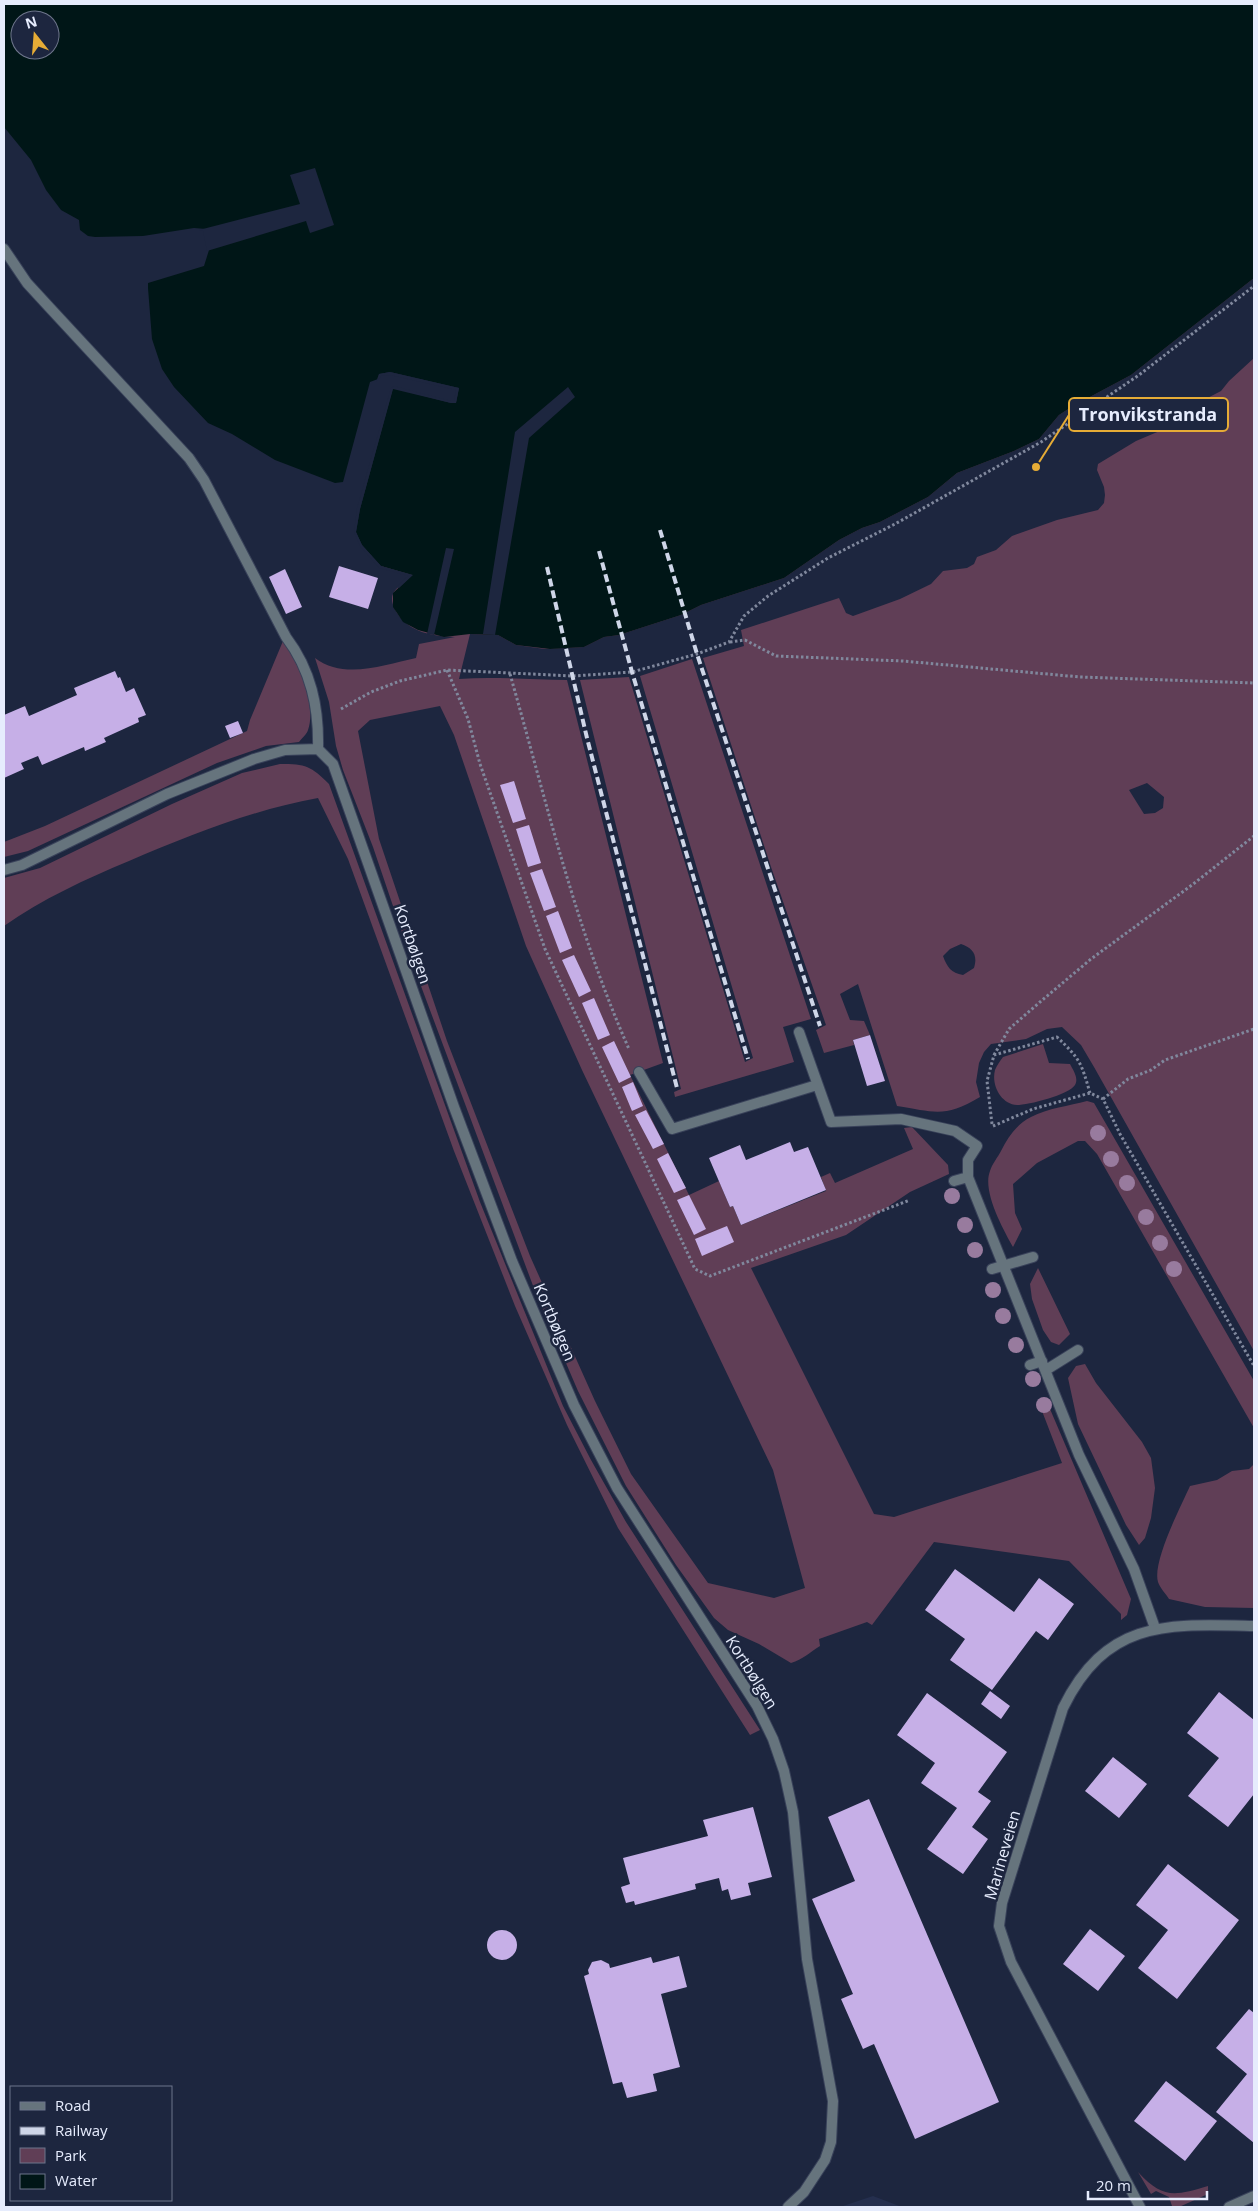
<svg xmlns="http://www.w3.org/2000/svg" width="1258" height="2211" font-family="'Open Sans',sans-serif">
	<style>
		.built { fill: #252f4e }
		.green { fill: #603e56; fill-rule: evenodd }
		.water { fill: #001617; fill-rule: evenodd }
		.pier { fill: #1d263f }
		.building { fill: #c6afe7 }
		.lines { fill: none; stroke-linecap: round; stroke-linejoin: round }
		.service-casing { stroke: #39425a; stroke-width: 12 }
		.minor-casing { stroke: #39425a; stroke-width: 12 }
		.path { stroke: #80889d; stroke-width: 3; stroke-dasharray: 2.5 2.5; stroke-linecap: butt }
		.service { stroke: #66747d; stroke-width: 10 }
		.minor { stroke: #66747d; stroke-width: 10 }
		.rail { stroke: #cfd6e8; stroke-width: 4; stroke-dasharray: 8 4; stroke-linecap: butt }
		.tree { fill: #987b9e }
		.labels { text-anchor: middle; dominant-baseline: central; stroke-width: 5; stroke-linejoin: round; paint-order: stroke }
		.street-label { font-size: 16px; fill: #e6ecfd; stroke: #1d263f }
		.leader { fill: none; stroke: #e6ac36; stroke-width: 2 }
		.callout-dot { fill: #e6ac36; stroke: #1d263f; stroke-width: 2 }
		.callout { fill: #1d263f; stroke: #e6ac36; stroke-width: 2 }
		.callout-label { font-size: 18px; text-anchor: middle; font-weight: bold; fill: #e6ecfd }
	</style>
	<rect width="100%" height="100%" fill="#1d263f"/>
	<path class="built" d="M873,2196l29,11h-62z"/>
	<path class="green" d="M1254,278l-123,97 -58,31 -14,9 -20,24 -25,12 -57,22 -29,24 -48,25 -18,6 -23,12 -55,38 -83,27 -20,10 -62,20 -15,2 -20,10 -39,2 -29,-4 -18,-10 -28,-1 -11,45c36,-3 72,1 108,1l96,383 -33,12 59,120 30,-14 11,26 3,-1 8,19 85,-34 -5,-14 9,-4 5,10 78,-34 -9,-21 8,-1 36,38 1,9 -39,18 -64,43 -95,33 123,246 20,3 168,-54 -20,-52 8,-2 81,190 -4,16 -6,5v-6l-52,-53 -135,-19 -62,83 -5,-3 -48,17 1,7c-11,7 -17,13 -29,17l-32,-19 -31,-14 -14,-12 -38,-53 -50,-79 -48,-95 -43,-100 -123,-329 -39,-115 -30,-77 -7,-24 -7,-44 -14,-44c29,22 69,7 101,0l3,-14 36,-7c-22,-1 -45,-4 -58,-24 -3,-5 -7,-13 -4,-19 2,-6 14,-14 19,-19l-31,-9zM440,706l14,29 72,211 56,124 191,400 32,118 -31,10 -66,-15 -77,-109 -36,-73 -65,-145 -83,-215 -68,-202 -21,-108 12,-11z
		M1254,358v993l-160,-284 -13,-22 -19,-18 -15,2 -21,10 -35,5 -7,8 -5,11 -3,19 4,15c-35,21 -45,15 -83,9l-39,-122 -18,10 10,26 14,1 6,14 -17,5 1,5 -30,8 -8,-23 10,-5 -55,-158 -68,-209 41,-12 -3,-16 98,-32 7,15 7,3 47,-17 31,-15 12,-13 24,-3 7,-4 3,-7 19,-7 16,-14 45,-16 41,-10 6,-7 1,-8 -1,-8 -7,-17 1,-6 38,-23 26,-11 16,-9 8,-12 35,-18 8,-10zM1147,783l17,14 -1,11 -8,5 -11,1 -15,-24zM961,944c12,4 17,11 13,24l-11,7c-12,-2 -16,-8 -20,-19l7,-7z
		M283,641c15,20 34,64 25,89 -1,4 -6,8 -9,12l-33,4 -49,17 -189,88 -24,6v-15l41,-16 202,-95 3,-11z
		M692,659l119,360 -28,8 11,35 -119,35 -1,-5 7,-3 -101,-409 49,-3 116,385 8,-4 -113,-382z
		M280,764c26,0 31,2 49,20l151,418 83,204 28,54 35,62 134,208 -10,5 -132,-207 -51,-103 -52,-119 -61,-155 -106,-292 -30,-61c-66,12 -128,37 -189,63 -43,18 -87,38 -125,65v-48l36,-10 132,-64 70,-31z
		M1043,1044l6,19 21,1c3,6 9,14 5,21 -6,10 -47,20 -58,20 -16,-1 -26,-20 -22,-35 2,-5 5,-9 8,-13z
		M1087,1101l7,2 160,278v47l-157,-274 -12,-13h-7l-41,22 -24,21 2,29 7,16 -9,18c-10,-18 -31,-56 -23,-76 2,-7 8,-14 11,-20 7,-14 16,-27 30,-34 17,-9 38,-11 56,-16z
		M1038,1268l32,66 -11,11 -8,-3 -8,-12 -11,-31 -2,-15z
		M1085,1364l11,19 46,59 9,16 4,30 -4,30 -6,20 -6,7 -13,-20 -48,-101 -10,-46 8,-12z
		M1254,1464v144l-49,-1 -36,-8c-3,-5 -9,-11 -11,-17 -6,-20 23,-76 32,-96l27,-6 15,-9 17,-2z
		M1138,2172c25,27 36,24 70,14v8l-29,13 -7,-1 -3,-9 -13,-6 -5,3z"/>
	<path class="water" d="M4,4h1250v274l-123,97 -58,31 -14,9 -20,24 -25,12 -57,22 -29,24 -48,25 -18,6 -23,12 -55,38 -83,27 -20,10 -62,20 -15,2 -20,10 -34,2 -34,-4 -18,-10 -28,-1 -26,3 -26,-7 -15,-8 -10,-15v-14l19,-18 -31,-9 -19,-21 -6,-13 4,-23 33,-121 58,15h5l3,-15 -69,-16 -11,2 -1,5 -8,3 -27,100 -8,1 -60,-23 -43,-26 -24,-11 -34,-36 -12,-18 -10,-30 -4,-51v-5l56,-17 5,-16 -3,-21 -12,-1 -51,8 -48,1 -7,-1 -8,-6 -1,-10 -18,-10 -15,-20 -15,-30 -27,-33zM20,20h30v30h-30z"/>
	<path class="pier" d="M315,168l19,57 -24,8 -4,-12 -99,30 -4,-20 -4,-1 101,-26 -10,-29z
		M390,372l69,16 -3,15h-5l-58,-14 -33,120 -4,23 6,13 19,21 32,9 -14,13 -3,-1 12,-11 -29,-8 -19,-22 -6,-14 3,-24 34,-120 3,-2 57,15h3l2,-11 -66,-15 -9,1 -5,6 3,-8z
		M568,387l7,10 -46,41 -34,197 -12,-1 32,-202z
		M446,548l8,1 -20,86 -7,-1z"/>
	<path class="building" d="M339,566l39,12 -10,31 -39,-12z
		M285,569l17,38 -16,7 -17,-37z
		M115,671l3,7 2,-1 6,15 8,-4 12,27 -8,3 1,4 -35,16 2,4 -21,9 -1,-4 -42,18 -4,-9 -17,7 3,6 -20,9v-63l21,-9 4,10 48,-21 -3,-7z
		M238,721l5,12 -13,5 -5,-12z
		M514,781l12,38 -13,4 -13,-38z
		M529,825l12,38 -13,4 -12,-38z
		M542,869l14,38 -12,4 -14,-38z
		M558,911l14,37 -12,5 -14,-37z
		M574,955l17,36 -12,6 -17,-37z
		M594,998l16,37 -12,5 -16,-37z
		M870,1035l15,46 -18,5 -14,-46z
		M614,1041l17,36 -12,6 -17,-36z
		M633,1082l10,24 -11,5 -10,-24z
		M646,1110l18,34 -11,5 -18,-34z
		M790,1142l4,10 14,-5 18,43 -85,35 -8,-19 -3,1 -21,-49 31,-13 6,15z
		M668,1153l18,35 -12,5 -17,-34z
		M689,1195l17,34 -12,6 -17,-35z
		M727,1226l7,16 -32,14 -7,-17z
		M955,1569l59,43 25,-34 35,26 -26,36 -12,-9 -44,59 -42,-30 15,-21 -40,-29z
		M990,1691l20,15 -9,13 -20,-15z
		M1219,1692l35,28v74l-26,33 -40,-31 31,-38 -32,-25z
		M927,1693l80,59 -29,40 13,9 -19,26 16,12 -25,35 -36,-25 30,-41 -36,-25 14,-20 -38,-28z
		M1113,1757l34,27 -28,34 -34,-27z
		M869,1799l130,303 -84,37 -41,-95 -11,5 -22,-50 12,-5 -41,-95 43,-18 -27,-64z
		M753,1807l19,70 -24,6 3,12 -20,5 -3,-11 -6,2 -3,-13 -24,6 1,5 -61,16 -1,-4 -8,2 -5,-16 9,-3 -7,-26 85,-22 -5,-16z
		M1168,1864l71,56 -62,79 -39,-31 30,-38 -32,-25z
		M1090,1929l35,27 -27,35 -35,-27z
		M487 1945a15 15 0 1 1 30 0a15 15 0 1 1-30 0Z
		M679,1956l8,31 -26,7 19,73 -27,7 4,17 -30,7 -5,-16 -9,2 -29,-108 5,-2 -1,-4 4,-8 9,-2 8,4 1,4 41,-11 2,6z
		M1249,2009l5,4v130l-38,-31 31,-38 -31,-26z
		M1166,2081l51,40 -32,40 -51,-40z"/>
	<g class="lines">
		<g class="service-casing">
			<path id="service" d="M4,249l23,34 23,25 139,150 15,22 82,157c25,33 33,70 32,112
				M4,870l18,-5 145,-71 87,-35 31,-9 33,-1 15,15 121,343 58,154 62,144 43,83 140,218 16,33 11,32 9,41 14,147 26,142 -2,41 -6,18 -21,32 -16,15
				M799,1032l32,90 70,-3 54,12 22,15 -9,14v17l111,278 55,114 21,59
				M639,1072l33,57 145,-44
				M954,1181l14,-4
				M992,1269l41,-12
				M1030,1365l12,-4
				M1046,1370l32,-20"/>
		</g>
		<g class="minor-casing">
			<path id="minor" d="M1140,2207l-129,-245 -12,-36 3,-23 61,-195c44,-89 104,-84 191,-82
				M1229,2207l25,-11"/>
		</g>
		<path class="path" d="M730,642l15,-2 31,16 127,5 177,16 174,6
			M447,670l21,49 12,45 65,185 150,320 15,7 200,-76
			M510,674c36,126 66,256 119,375
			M341,709l30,-17 29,-11 47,-11 126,6 59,-4 65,-18 32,-12 15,-26 24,-20 60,-38 67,-34 146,-82 98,-67 115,-89
			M994,1055l15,-26 31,-27 51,-43 101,-74 62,-49
			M1103,1099l25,-20 23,-9 14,-10 89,-31
			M992,1124l-5,-43 7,-26 63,-18c23,22 24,25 33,56
			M993,1126l40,-17 57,-16 13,6 17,35 134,232"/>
		<use href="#service" class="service"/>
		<use href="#minor" class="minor"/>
		<path class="rail" d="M660,530l37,124 123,372
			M599,551l33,121 116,387
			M547,567l40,171 90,350"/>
	</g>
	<g class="tree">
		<circle cx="1098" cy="1133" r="8"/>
		<circle cx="1111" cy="1159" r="8"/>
		<circle cx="1127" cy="1183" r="8"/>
		<circle cx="952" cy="1196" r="8"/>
		<circle cx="1146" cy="1217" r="8"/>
		<circle cx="965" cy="1225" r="8"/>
		<circle cx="1160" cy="1243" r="8"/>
		<circle cx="975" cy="1250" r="8"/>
		<circle cx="1174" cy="1269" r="8"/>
		<circle cx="993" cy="1290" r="8"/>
		<circle cx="1003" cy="1316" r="8"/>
		<circle cx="1016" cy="1345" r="8"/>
		<circle cx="1033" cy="1379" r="8"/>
		<circle cx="1044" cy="1405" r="8"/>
	</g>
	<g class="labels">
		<g class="street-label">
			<text transform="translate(413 944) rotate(71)">Kortbølgen</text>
			<text transform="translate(555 1322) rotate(67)">Kortbølgen</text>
			<text transform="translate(752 1672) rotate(58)">Kortbølgen</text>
			<text transform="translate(1002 1855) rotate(-74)">Marineveien</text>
		</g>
	</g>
	<path class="leader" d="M1036 467L1069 415"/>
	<circle class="callout-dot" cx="1036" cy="467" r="5"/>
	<rect class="callout" x="1069" y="398" width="159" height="33" rx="5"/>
	<g class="callout-label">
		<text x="1148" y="421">Tronvikstranda</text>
	</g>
	<rect width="1258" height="2211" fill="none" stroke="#e6ecfd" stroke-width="10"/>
	<rect x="10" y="2086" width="162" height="115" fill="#1d263f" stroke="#6d758b"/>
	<rect x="20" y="2102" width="25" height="8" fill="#66747d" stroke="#6d758b"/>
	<text x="55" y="2111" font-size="15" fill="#e6ecfd">Road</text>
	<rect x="20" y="2127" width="25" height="8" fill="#cfd6e8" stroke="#6d758b"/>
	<text x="55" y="2136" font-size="15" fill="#e6ecfd">Railway</text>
	<rect x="20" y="2148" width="25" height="15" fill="#603e56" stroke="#6d758b"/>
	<text x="55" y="2161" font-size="15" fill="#e6ecfd">Park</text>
	<rect x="20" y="2174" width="25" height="15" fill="#001617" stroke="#6d758b"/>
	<text x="55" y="2186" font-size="15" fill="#e6ecfd">Water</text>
	<g transform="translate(35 35) rotate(343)"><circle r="24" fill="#1d263f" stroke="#6d758b"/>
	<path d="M0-4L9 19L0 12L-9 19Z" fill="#e6ac36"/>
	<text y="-8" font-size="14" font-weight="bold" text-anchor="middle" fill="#e6ecfd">N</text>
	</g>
	<path d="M1088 2191v8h119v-8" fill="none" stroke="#e6ecfd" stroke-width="2.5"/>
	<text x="1096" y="2191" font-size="15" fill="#e6ecfd" stroke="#1d263f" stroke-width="4" paint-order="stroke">20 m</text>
</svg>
